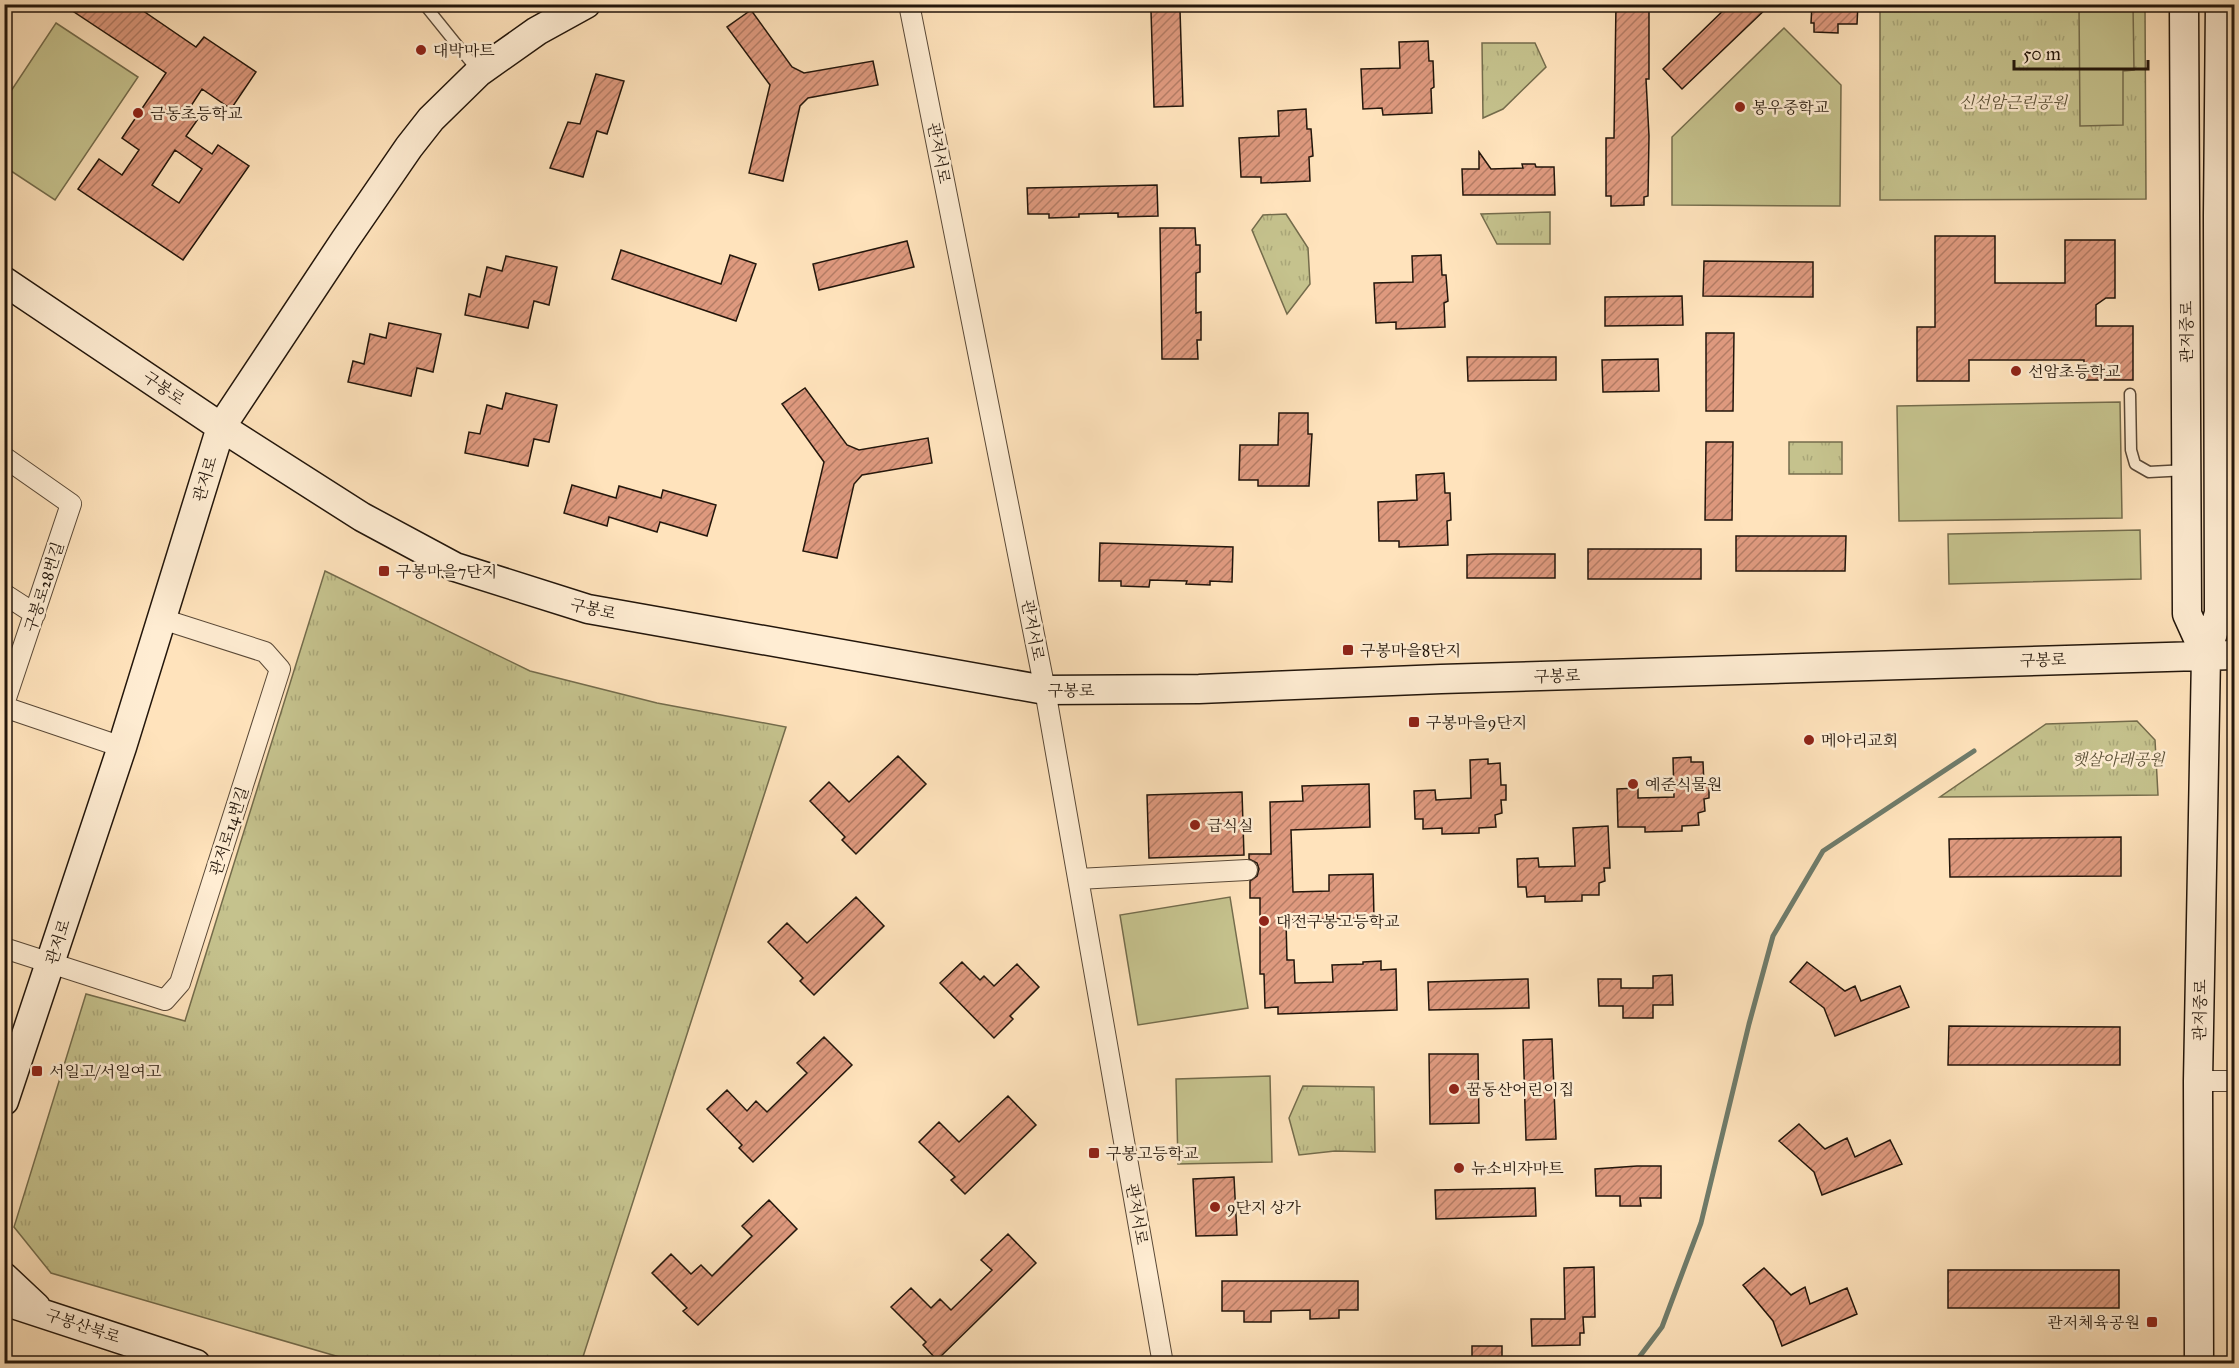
<svg xmlns="http://www.w3.org/2000/svg" width="2239" height="1368" font-family="'IM FELL Great Primer','Noto Serif KR',serif">
	<style>
		.grass { fill: url(#grass-tufts); stroke: #746c4c; stroke-width: 1.5 }
		.pitch { fill: #c5c28d; stroke: #746c4c; stroke-width: 1.5 }
		.lines { fill: none; stroke-linecap: round; stroke-linejoin: round }
		.stream { stroke: #6f7b6a; stroke-width: 5 }
		.building { fill: url(#building-hatch); stroke: #23160b; stroke-width: 1.5; fill-rule: evenodd }
		.lane-casing { stroke: #5a4937; stroke-width: 13 }
		.street-casing { stroke: #5a4937; stroke-width: 22 }
		.secondary-casing { stroke: #23160b; stroke-width: 31 }
		.lane { stroke: #ffedd3; stroke-width: 10 }
		.street { stroke: #ffedd3; stroke-width: 20 }
		.secondary { stroke: #ffedd3; stroke-width: 28 }
		.poi-dot { fill: #8f2418; stroke: #ffedd3; stroke-width: 2 }
		.labels { text-anchor: middle; dominant-baseline: central; stroke-width: 5; stroke-linejoin: round; paint-order: stroke }
		.poi-label { font-size: 16px; fill: #23160b; stroke: #ffedd3; text-anchor: start }
		.park-label { font-size: 16px; font-style: italic; fill: #5c5238; stroke: #ffedd3 }
		.street-label { font-size: 16px; fill: #23160b; stroke: #ffedd3 }
	</style>
	<defs>
		<pattern id="grass-tufts" width="24" height="20" patternUnits="userSpaceOnUse" patternTransform="scale(1.5)"><rect width="24" height="20" fill="#c5c28d"/><path d="M3 7l-1-3M5 7V3M7 7l1-3M15 17l-1-3M17 17v-4M19 17l1-3" fill="none" stroke="#a9a678"/></pattern>
		<pattern id="building-hatch" width="6" height="6" patternUnits="userSpaceOnUse" patternTransform="scale(1.5)"><rect width="6" height="6" fill="#de997e"/><path d="M-1 1l2-2M0 6l6-6M5 7l2-2" fill="none" stroke="#b47c65"/></pattern>
	</defs>
	<rect width="100%" height="100%" fill="#ffe3bc"/>
	<filter id="stains"><feTurbulence type="fractalNoise" baseFrequency=".00333" numOctaves="4"/><feColorMatrix values="0 0 0 0 .2 0 0 0 0 .09 0 0 0 0 .02 0 0 0 .5 -.17"/></filter>
	<radialGradient id="worn" r=".72"><stop offset=".6" stop-color="#630" stop-opacity="0"/><stop offset="1" stop-color="#630" stop-opacity=".3"/></radialGradient>
	<path class="grass" d="M1880,5h265l1,194 -266,1z
		M1482,43h53l11,24 -43,42 -20,9z
		M1550,212v32h-53l-16,-30z
		M1286,214l22,34 2,36 -23,30 -35,-84 11,-15z
		M1789,442h53v32h-53z
		M325,571l205,100 127,32 129,24 -205,636h-221l-309,-90 -37,-46 72,-233 99,27z
		M2137,721l18,19 3,55 -218,2 106,-73z
		M1303,1086l71,1 1,65 -40,-1 -36,4 -10,-37z"/>
	<path class="pitch" d="M2079,5h54l1,65 -11,1v54l-43,1z
		M56,23l82,54 -83,123 -50,-33v-67z
		M1784,28l57,57 -1,121 -168,-1v-68z
		M2120,402l2,116 -223,3 -2,-115z
		M2140,530l1,49 -192,5 -1,-50z
		M1230,897l18,111 -110,17 -18,-110z
		M1270,1076l2,86 -94,2 -2,-85z"/>
	<g class="lines">
		<path class="stream" d="M1634,1364l28,-37 39,-104 48,-199 24,-88 50,-85 151,-100"/>
	</g>
	<path class="building" d="M62,4h71l63,43 8,-10 52,35 -25,37 -29,-20 -15,23 11,7 -12,17 26,18 6,-9 31,21 -66,94 -105,-71 21,-30 23,16 17,-25 -17,-12 44,-65zM175,150l27,19 -23,34 -27,-18z
		M1616,4h33v75h-3l3,57 -1,60 -4,1v8l-33,1v-10h-5v-58h8z
		M1730,4h41l-89,85 -19,-20z
		M1812,4h46l-1,20h-19v9l-24,-1v-9h-3z
		M751,10l41,57 12,6 69,-12 5,24 -70,13 -8,8 -17,75 -34,-8 21,-88 -43,-58z
		M1180,10l3,96 -29,1 -3,-96z
		M1428,41l1,20h4l1,26 -3,2 1,24 -49,2 -1,-7 -19,1 -2,-40 39,-1 -1,-26z
		M596,74l28,7 -17,53 -10,-3 -14,46 -33,-9 18,-46 12,2z
		M1306,109l1,20h4l2,27 -4,1 1,24 -49,2v-6h-20l-2,-39 40,-2 -1,-25z
		M1479,152l12,17 32,-1 -1,-4h13l1,3h18l1,28h-92l-1,-26h17z
		M1157,185l1,31 -40,1v-4l-39,1v3l-30,1v-4h-21l-1,-26z
		M1160,228h35l1,17h4v27l-4,1v40l5,-1v28h-4l1,19h-36z
		M1935,236h60v47h70v-43h50v58h-9l-10,7v21h37v54h-49v-20h-115v21h-52v-54h18z
		M907,241l7,26 -95,23 -6,-26z
		M621,250l100,34 9,-29 26,9 -20,57 -124,-42z
		M1441,255l1,20h4l2,26 -4,2 1,24 -49,2v-7l-20,1 -2,-40 39,-1 -1,-26z
		M506,256l51,11 -8,38 -15,-4 -6,27 -63,-13 4,-21 11,3 7,-30 15,4z
		M1704,261l109,1v35l-110,-1z
		M1682,296l1,29 -78,1v-29z
		M389,323l52,11 -8,38 -16,-4 -6,28 -63,-14 5,-21 11,3 6,-30 16,4z
		M1706,333h28l-1,78h-27z
		M1467,357h89v23l-88,1z
		M1658,359l1,32 -56,1 -1,-32z
		M805,388l42,57 12,5 69,-12 4,25 -70,12 -8,9 -17,74 -34,-7 21,-89 -42,-58z
		M506,393l51,12 -8,37 -15,-3 -6,27 -63,-13 4,-21 11,2 7,-29 15,4z
		M1279,413h29v21h4l-3,52h-51v-6h-19l1,-35h38z
		M1706,442h27l-1,78h-27z
		M1444,473l1,20h5l1,27 -4,1 1,24 -49,2v-6h-20l-1,-39 39,-2 -1,-25z
		M572,485l44,13 3,-12 42,12 2,-8 53,15 -9,31 -47,-14 -3,10 -48,-15 -2,9 -43,-13z
		M1736,536h110l-1,35h-109z
		M1100,543l133,4 -1,35 -22,-1v4l-24,-1 1,-3 -37,-1 -1,7 -28,-1v-5h-22z
		M1588,549h113v30h-113z
		M1493,554h62v24h-88v-23z
		M898,756l28,28 -70,70 -14,-14 3,-3 -35,-36 19,-19 20,20z
		M1691,757v5h12l1,22 5,-1v15l-5,1 1,12 -7,2 1,12 -17,1v5l-37,1v-5h-27l-1,-38 21,-1v10l36,-1 -1,-39z
		M1488,759v5l12,-1 1,22h5v15h-5l1,13 -7,2 1,12 -17,1v5l-37,1v-6l-19,1v-10h-8l-1,-28 21,-1 1,10 35,-2 -1,-38z
		M1369,784l1,43 -79,3 2,62 36,-1v-16l44,-1 1,44 -88,2 1,40h7l1,23 38,-1 -1,-17 31,-1v-2l18,-1v9l15,-1 1,41 -119,4v-7l-13,1 -1,-34h-4v-76h-10v-17l7,-5 2,-7 -2,-6 -8,-4v-5h22l-1,-52 33,-1 -1,-15z
		M1242,792l2,63 -95,3 -2,-63z
		M1608,826l2,42h-6l1,13 -6,2v12h-17v6l-37,1v-6l-18,1 -1,-10h-8l-1,-28 21,-1 1,9 36,-1 -2,-38z
		M2121,837v39l-171,1 -1,-38z
		M856,897l28,29 -70,69 -14,-14 3,-3 -35,-36 19,-19 20,20z
		M962,962l18,18 4,-4 10,10 23,-22 22,23 -29,29 3,3 -19,19 -54,-55z
		M1807,962l38,29 10,-5 6,15 39,-15 9,21 -74,29 -11,-28 -34,-26z
		M1672,975l1,30h-20v13h-30v-12h-24l-1,-27h23v9h32v-12z
		M1528,979l1,29 -100,2 -1,-28z
		M1949,1026l171,1v38h-172z
		M824,1037l28,28 -99,97 -14,-14 3,-3 -35,-36 20,-19 20,21 9,-10 11,11 40,-39 -10,-10z
		M1552,1039l4,100 -30,1 -3,-100z
		M1429,1054h49l1,69 -49,1z
		M1008,1096l28,29 -71,69 -14,-14 4,-3 -36,-35 20,-20 20,20z
		M1799,1124l26,25 22,-11 8,19 35,-17 12,24 -80,31 -8,-23 -35,-31z
		M1637,1166h24v32h-21l1,8h-21v-10h-24l-1,-27z
		M1234,1177l3,58 -41,1 -3,-57z
		M1535,1188l1,28 -100,3 -1,-29z
		M769,1200l28,29 -99,96 -15,-14 4,-3 -35,-35 19,-19 20,20 10,-9 11,11 40,-40 -10,-10z
		M1008,1234l28,29 -99,97 -14,-15 3,-3 -35,-35 20,-19 20,20 9,-9 11,11 41,-40 -11,-10z
		M1594,1267l1,50h-12l1,16h-4v12l-48,1 -1,-27h34l-1,-51z
		M1764,1268l27,27 14,-8 5,17 37,-16 10,26 -75,32 -9,-25 -30,-36z
		M1948,1270h171v38h-171z
		M1222,1281h136v29h-19v8l-29,1v-9l-39,1v11h-27v-11h-22z
		M1472,1346h30v18h-30z"/>
	<g class="lines">
		<g class="lane-casing">
			<path id="lane" d="M424,4l54,67
				M2130,394l1,56 4,14 14,8 38,-2"/>
		</g>
		<g class="street-casing">
			<path id="street" d="M909,4l136,686 118,674
				M4,457l67,47 -67,200
				M4,594l31,20
				M4,707l118,40
				M1078,879l169,-9
				M4,948l161,52 15,-17 100,-314 -15,-17 -103,-33
				M2198,1081h36"/>
		</g>
		<g class="secondary-casing">
			<path id="secondary" d="M2184,4l3,610 19,42
				M4,281l217,146 141,90 93,50 133,42 457,81 154,-1 242,-10 793,-24
				M4,1101l118,-354 99,-320 124,-187 64,-93 22,-28 48,-47 58,-41 49,-27
				M4,1277l32,30
				M4,1301l192,63
				M2199,1364l-1,-283 8,-425 13,-43 -1,-398 2,-211"/>
		</g>
		<use href="#lane" class="lane"/>
		<use href="#street" class="street"/>
		<use href="#secondary" class="secondary"/>
	</g>
	<g class="poi-dot">
		<circle cx="421" cy="50" r="6"/>
		<circle cx="1740" cy="107" r="6"/>
		<circle cx="138" cy="113" r="6"/>
		<circle cx="2016" cy="371" r="6"/>
		<rect x="378" y="565" width="12" height="12" rx="3"/>
		<rect x="1342" y="644" width="12" height="12" rx="3"/>
		<rect x="1408" y="716" width="12" height="12" rx="3"/>
		<circle cx="1809" cy="740" r="6"/>
		<circle cx="1633" cy="784" r="6"/>
		<circle cx="1195" cy="825" r="6"/>
		<circle cx="1264" cy="921" r="6"/>
		<rect x="31" y="1065" width="12" height="12" rx="3"/>
		<circle cx="1454" cy="1089" r="6"/>
		<rect x="1088" y="1147" width="12" height="12" rx="3"/>
		<circle cx="1459" cy="1168" r="6"/>
		<circle cx="1215" cy="1207" r="6"/>
		<rect x="2146" y="1316" width="12" height="12" rx="3"/>
	</g>
	<g class="labels">
		<g class="poi-label">
			<text x="433" y="50">대박마트</text>
			<text x="1752" y="107">봉우중학교</text>
			<text x="150" y="113">금동초등학교</text>
			<text x="2028" y="371">선암초등학교</text>
			<text x="396" y="571">구봉마을7단지</text>
			<text x="1360" y="650">구봉마을8단지</text>
			<text x="1426" y="722">구봉마을9단지</text>
			<text x="1821" y="740">메아리교회</text>
			<text x="1645" y="784">예준식물원</text>
			<text x="1207" y="825">급식실</text>
			<text x="1276" y="921">대전구봉고등학교</text>
			<text x="49" y="1071">서일고/서일여고</text>
			<text x="1466" y="1089">꿈동산어린이집</text>
			<text x="1106" y="1153">구봉고등학교</text>
			<text x="1471" y="1168">뉴소비자마트</text>
			<text x="1227" y="1207">9단지 상가</text>
			<text x="2140" y="1322" text-anchor="end">관저체육공원</text>
		</g>
		<g class="park-label">
			<text x="2013" y="102">신선암근린공원</text>
			<text x="2118" y="759">햇살아래공원</text>
		</g>
		<g class="street-label">
			<text transform="translate(939 153) rotate(79)">관저서로</text>
			<text transform="translate(2186 332) rotate(-90)">관저중로</text>
			<text transform="translate(164 388) rotate(34)">구봉로</text>
			<text transform="translate(205 479) rotate(-73)">관저로</text>
			<text transform="translate(44 587) rotate(-72)">구봉로28번길</text>
			<text transform="translate(593 609) rotate(13)">구봉로</text>
			<text transform="translate(1033 630) rotate(79)">관저서로</text>
			<text transform="translate(2043 660) rotate(-2)">구봉로</text>
			<text transform="translate(1557 676) rotate(-2)">구봉로</text>
			<text x="1071" y="690">구봉로</text>
			<text transform="translate(229 831) rotate(-72)">관저로14번길</text>
			<text transform="translate(58 942) rotate(-72)">관저로</text>
			<text transform="translate(2200 1010) rotate(-89)">관저중로</text>
			<text transform="translate(1137 1214) rotate(80)">관저서로</text>
			<text transform="translate(83 1326) rotate(18)">구봉산북로</text>
		</g>
	</g>
	<rect width="2239" height="1368" fill="none" stroke="#ffe3bc" stroke-width="24"/>
	<rect x="6" y="6" width="2227" height="1356" fill="none" stroke="#23160b" stroke-width="3"/>
	<rect x="12" y="12" width="2215" height="1344" fill="none" stroke="#23160b" stroke-width="1.5"/>
	<path d="M2014 60v9h134v-9" fill="none" stroke="#23160b" stroke-width="3"/>
	<text x="2023" y="60" font-size="18" fill="#23160b" stroke="#ffedd3" stroke-width="4.5" paint-order="stroke">50 m</text>
	<rect width="100%" height="100%" filter="url(#stains)"/>
	<rect width="100%" height="100%" fill="url(#worn)"/>
</svg>
